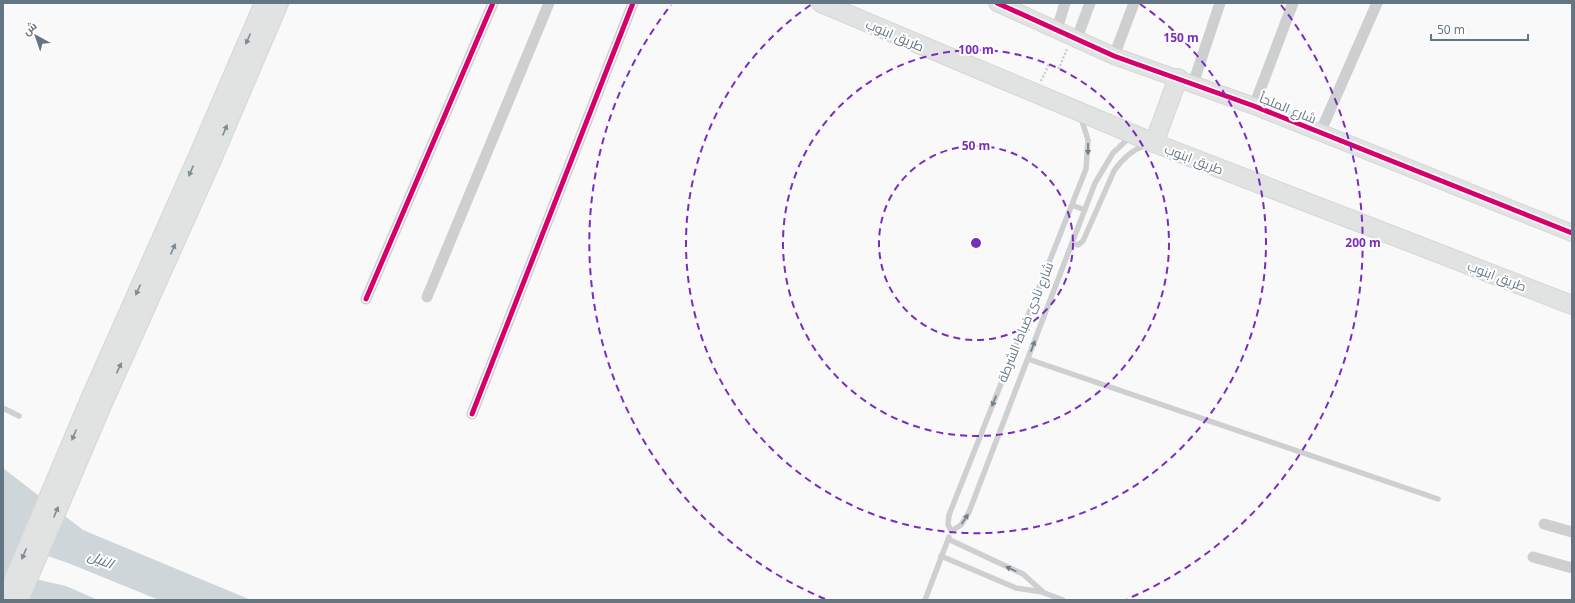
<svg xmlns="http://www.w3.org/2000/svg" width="1575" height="603" font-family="'Noto Sans',Cairo,sans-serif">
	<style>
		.water { fill: #ced6d9 }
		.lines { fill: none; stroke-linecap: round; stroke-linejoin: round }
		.secondary-casing { stroke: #d5d6d7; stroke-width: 18 }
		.primary-casing { stroke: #d5d6d7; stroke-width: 20 }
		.path { stroke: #cbcccd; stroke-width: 2.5; stroke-dasharray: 2 2; stroke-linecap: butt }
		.lane { stroke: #cecfd0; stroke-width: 5.5 }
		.street { stroke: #cecfd0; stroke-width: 11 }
		.secondary { stroke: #e1e2e2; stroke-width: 16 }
		.primary { stroke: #e1e2e2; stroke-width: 18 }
		.cycleway-casing { stroke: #fff; stroke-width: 8 }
		.cycleway { stroke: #d6006c; stroke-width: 5 }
		.oneway { fill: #7e8c96 }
		.oneway2 { fill: #707f8b }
		.ring { fill: none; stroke: #7b2cbf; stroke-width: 2; stroke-dasharray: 7 5 }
		.labels { text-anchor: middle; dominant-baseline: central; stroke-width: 4; stroke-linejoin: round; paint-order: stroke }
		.street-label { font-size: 13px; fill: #657683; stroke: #fff }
		.water-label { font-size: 14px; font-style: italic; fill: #60757c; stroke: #fff }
		.centre { fill: #7b2cbf; stroke: #fff; stroke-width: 2 }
		.ring-label { font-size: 12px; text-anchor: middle; font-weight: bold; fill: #7b2cbf; stroke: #fff; stroke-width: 4; stroke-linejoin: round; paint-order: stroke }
	</style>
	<rect width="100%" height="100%" fill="#f9f9f9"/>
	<path class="water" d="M3,468l80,62 168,70h-92l-91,-37 -41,-14 -10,26 49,11 32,14h-95z"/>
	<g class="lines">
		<g class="secondary-casing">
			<path id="secondary" d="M997,3l117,53 140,50 318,127"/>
		</g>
		<g class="primary-casing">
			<path id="primary" d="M821,3l333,140 418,162
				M1154,143l24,-65
				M5,600l85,-201 108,-243 66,-153
				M19,600l84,-197 109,-243 67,-157"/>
		</g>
		<path class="path" d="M1041,81l8,-17 10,4 8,-19"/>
		<path class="lane" d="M1081,118l7,22 -2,29 -137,346 -1,9 3,7 10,-6 8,-13 126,-329 18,-30 18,-17
			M1072,205l13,5
			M1072,243l6,2 5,-4 31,-70c8,-12 18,-21 32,-26
			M1028,359l410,140
			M3,408l16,8
			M948,539l75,35 19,17
			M941,556l75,32 26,4 21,8
			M925,600l24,-63"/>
		<path class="street" d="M1057,29l8,-26
			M1077,38l13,-35
			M1114,56l20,-53
			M1193,84l27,-81
			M1254,106l39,-103
			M1320,133l57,-130
			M427,297l122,-294
			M366,299l127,-296
			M472,414l161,-411
			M1544,524l28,8
			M1533,557l39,11"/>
		<use href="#secondary" class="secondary"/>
		<use href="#primary" class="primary"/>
		<g class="cycleway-casing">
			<path id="cycleway" d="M997,3l117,53 140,50 318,127
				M366,299l127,-296
				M472,414l161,-411"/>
		</g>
		<use href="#cycleway" class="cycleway"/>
	</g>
	<defs><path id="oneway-solid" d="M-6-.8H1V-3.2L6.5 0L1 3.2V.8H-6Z"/></defs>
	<g class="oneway">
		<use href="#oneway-solid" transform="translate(248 39) rotate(113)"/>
		<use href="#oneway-solid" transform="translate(225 130) rotate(-67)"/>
		<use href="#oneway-solid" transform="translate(191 171) rotate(114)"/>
		<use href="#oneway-solid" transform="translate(173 249) rotate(-66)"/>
		<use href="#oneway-solid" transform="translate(138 290) rotate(114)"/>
		<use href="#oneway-solid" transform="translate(119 368) rotate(-65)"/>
		<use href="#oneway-solid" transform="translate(74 435) rotate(113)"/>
		<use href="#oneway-solid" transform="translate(56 512) rotate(-67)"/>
		<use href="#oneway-solid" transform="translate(24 554) rotate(113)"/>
	</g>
	<g class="oneway2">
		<use href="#oneway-solid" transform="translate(1088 149) rotate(90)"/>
		<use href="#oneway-solid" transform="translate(1033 346) rotate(-69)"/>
		<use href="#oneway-solid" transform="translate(994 401) rotate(112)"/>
		<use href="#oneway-solid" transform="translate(965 519) rotate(-56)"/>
		<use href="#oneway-solid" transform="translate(1011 569) rotate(-155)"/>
	</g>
	<g class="ring">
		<circle cx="976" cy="243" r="97"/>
		<circle cx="976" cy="243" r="193"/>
		<path d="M1140 4A290 290 0 1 1 812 4"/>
		<path d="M825 599A387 387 0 0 1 671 5M1281 5A387 387 0 0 1 1127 599"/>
	</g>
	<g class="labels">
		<g class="street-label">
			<text transform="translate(895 35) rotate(23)">طريق ابنوب</text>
			<text transform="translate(1288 108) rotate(22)">شارع الملجأ</text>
			<text transform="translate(1194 159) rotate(21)">طريق ابنوب</text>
			<text transform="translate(1497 276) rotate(21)">طريق ابنوب</text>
			<text transform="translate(1025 322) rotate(-68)">شارع نادى ضباط الشرطة</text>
		</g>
		<g class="water-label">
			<text transform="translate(101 559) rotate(23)">النيل</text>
		</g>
	</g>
	<circle cx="976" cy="243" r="6" class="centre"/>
	<g class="ring-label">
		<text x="1181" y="42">150 m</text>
		<text x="976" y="54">100 m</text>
		<text x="976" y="150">50 m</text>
		<text x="1363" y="247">200 m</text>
	</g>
	<rect width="1575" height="603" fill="none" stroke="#657683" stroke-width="8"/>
	<g transform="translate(36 36) rotate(320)" stroke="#ffffff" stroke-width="3" paint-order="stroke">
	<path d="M0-3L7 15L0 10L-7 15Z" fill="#657683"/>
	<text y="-6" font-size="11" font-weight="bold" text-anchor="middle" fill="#657683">ش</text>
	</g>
	<path d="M1431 34v6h97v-6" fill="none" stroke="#657683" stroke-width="2"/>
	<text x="1437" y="34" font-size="12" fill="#657683" stroke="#ffffff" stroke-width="3" paint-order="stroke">50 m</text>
</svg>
